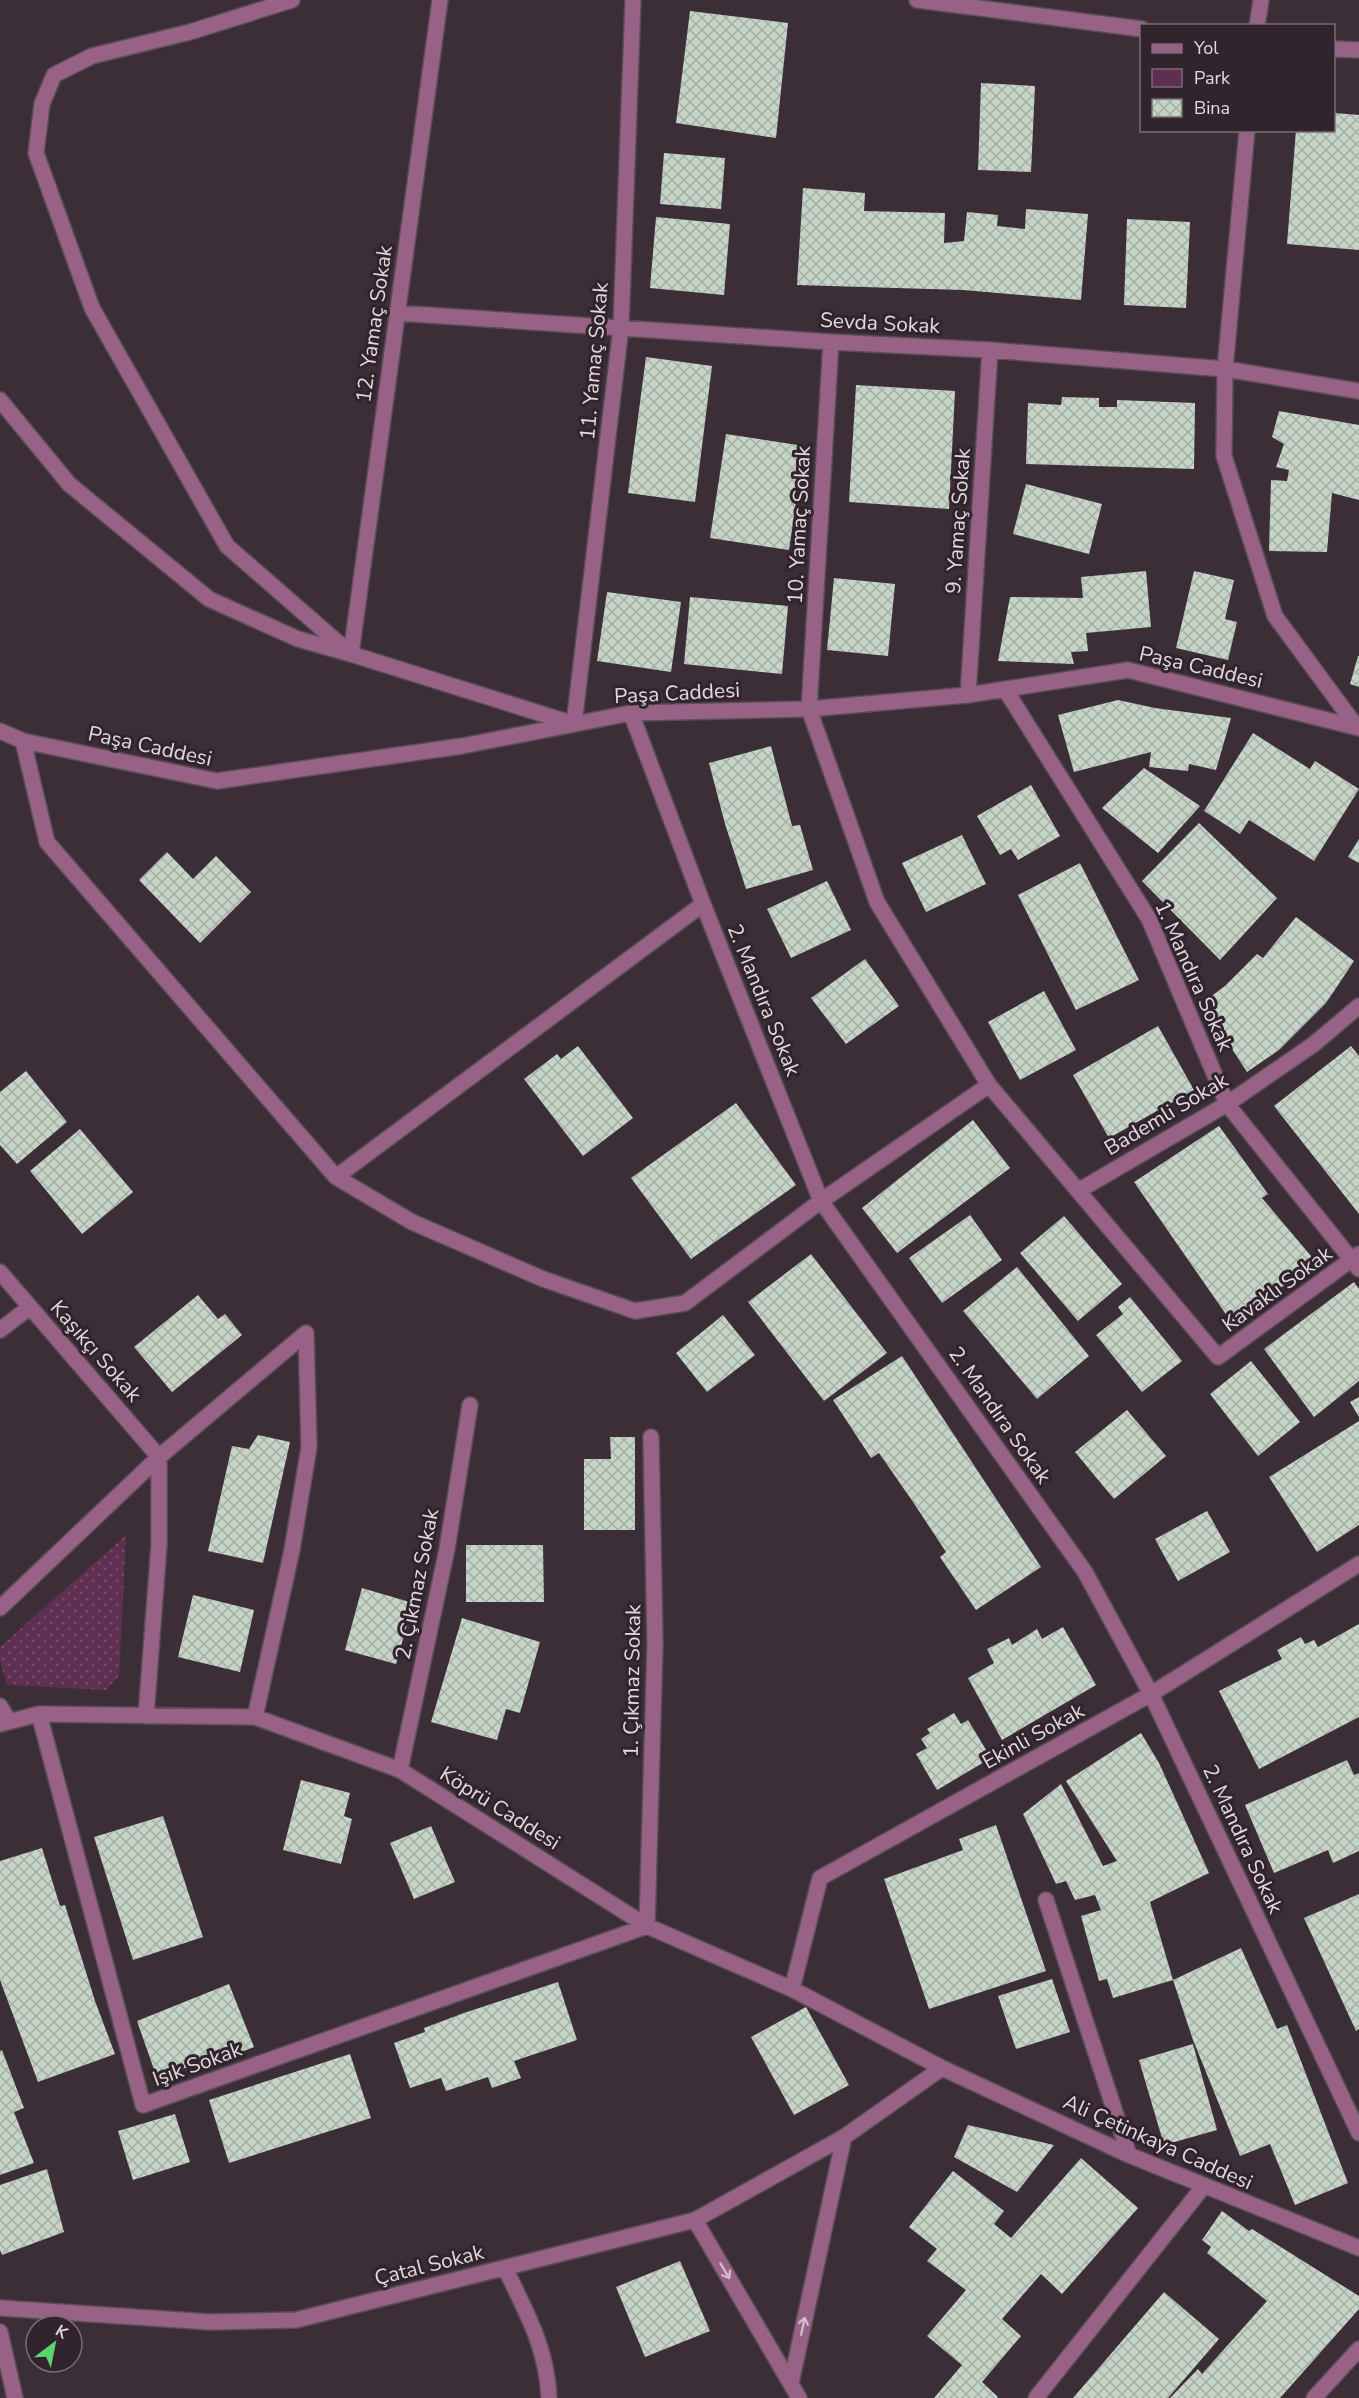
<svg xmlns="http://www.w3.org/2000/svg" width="1359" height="2398" font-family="'Nunito Sans',sans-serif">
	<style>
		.green { fill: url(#green-dots) }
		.building { fill: url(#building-cross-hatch) }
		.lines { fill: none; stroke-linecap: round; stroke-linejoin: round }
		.minor-casing { stroke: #5a4d55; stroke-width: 18 }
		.minor { stroke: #976286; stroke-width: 15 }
		.oneway { stroke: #cfbbc9 }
		.labels { text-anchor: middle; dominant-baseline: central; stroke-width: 6; stroke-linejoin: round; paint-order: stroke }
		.street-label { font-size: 21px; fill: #e2d9df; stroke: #31242d }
	</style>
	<defs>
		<pattern id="green-dots" width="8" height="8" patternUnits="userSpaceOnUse" patternTransform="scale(1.5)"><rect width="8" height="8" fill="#5f2f52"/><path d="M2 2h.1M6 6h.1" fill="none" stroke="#764d6a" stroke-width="1.8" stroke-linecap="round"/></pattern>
		<pattern id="building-cross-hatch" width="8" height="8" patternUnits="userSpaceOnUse" patternTransform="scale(1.5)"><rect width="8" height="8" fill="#c6d4c7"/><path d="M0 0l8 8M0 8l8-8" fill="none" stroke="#a6afa6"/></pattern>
	</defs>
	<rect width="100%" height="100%" fill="#3c2e37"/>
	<path class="green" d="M126,1535l-7,141 -13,14 -99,-5 -7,-24v-14z"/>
	<path class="building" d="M690,11l98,12 -12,115 -100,-15z
		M981,83l54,3 -4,86 -53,-2z
		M1334,113l25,2v135l-72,-6 9,-114h38z
		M664,153l61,5 -4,51 -61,-5z
		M803,188l62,5 -1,18 81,2 -1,30 20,-2 3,-29 31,3 -1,11 28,3 1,-20 62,5 -7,86 -118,-10 -166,-5z
		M656,217l74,7 -6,71 -74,-7z
		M1127,219l63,3 -4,86 -62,-3z
		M646,357l66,9 -17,136 -67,-9z
		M856,385l99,6 -6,118 -100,-7z
		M1062,397l37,1v9h18v-7l78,3 -1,66 -168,-5 2,-61 33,2z
		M1279,411l80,14v75l-27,-7 -5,59 -58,-1 2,-71 16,1 2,-11 -13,-3 8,-23 -12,-7z
		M726,434l78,12 -15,104 -79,-12z
		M1026,484l76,20 -13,50 -76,-20z
		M1146,571l5,56 -65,6 2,18 -17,1 3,12 -76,-3 12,-64 73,1 -2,-21z
		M1194,571l40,9 -9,39 12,3 -9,38 -52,-12z
		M834,578l61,6 -7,72 -61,-6z
		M607,592l74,10 -10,70 -74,-11z
		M690,597l98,9 -6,68 -98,-10z
		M1358,656h1v31l-9,-3z
		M1118,700l37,8 76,10 -15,52 -27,-6 -1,7 -39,-4 2,-15 -77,20 -16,-57z
		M1253,733l57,36 5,-8 44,28 -45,72 -65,-41 -9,14 -36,-23z
		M771,746l21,80 8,-1 13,45 -67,19 -21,-65 -16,-61z
		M1144,768l56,38 -42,47 -56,-45z
		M1031,785l29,51 -42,24 -7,-11 -11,6 -23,-39z
		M1199,823l78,75 -57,62 -78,-79z
		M962,835l24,49 -60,28 -24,-49z
		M1359,839v24l-11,-6z
		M167,852l26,27 23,-23 35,36 -51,51 -61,-63z
		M1080,863l59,117 -63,30 -58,-115z
		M827,881l24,49 -60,28 -24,-49z
		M1296,917l58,44 -28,42 -47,47 -32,22 -45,-69 23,-17 32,-32 6,4z
		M865,959l34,47 -53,38 -35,-46z
		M1044,991l32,59 -56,30 -32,-58z
		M1158,1026l36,64 -85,48 -36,-63z
		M578,1046l55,72 -50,38 -59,-77 33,-25 4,5z
		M1351,1046l8,10v158l-85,-108z
		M26,1071l41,51 -50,42 -17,-19v-53z
		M736,1103l60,82 -105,74 -60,-81z
		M973,1120l37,48 -113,85 -35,-45z
		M1219,1126l49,68 -6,4 54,64 -84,61 -98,-141z
		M80,1129l53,63 -51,42 -52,-63z
		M970,1215l32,45 -60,43 -33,-45z
		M1064,1216l58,68 -44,37 -58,-68z
		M811,1254l76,99 -63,48 -76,-99z
		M1017,1267l72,89 -52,43 -74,-88z
		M1354,1282l5,7v92l-45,36 -50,-68z
		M198,1295l20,24 7,-5 17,21 -70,57 -38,-45z
		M1130,1297l52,64 -40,31 -46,-57 27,-21 -5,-7z
		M723,1315l32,40 -48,37 -31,-39z
		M902,1356l139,211 -65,43 -36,-53 6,-5 -33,-50 -34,-49 -8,5 -38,-58z
		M1251,1361l49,61 -42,34 -48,-62z
		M1359,1397v20l-9,-15z
		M1127,1410l39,46 -52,43 -39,-47z
		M1359,1421v104l-42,27 -48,-75z
		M258,1435l32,7 -27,121 -55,-12 24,-105 17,3z
		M610,1437h25v93h-51v-71h27z
		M1207,1511l23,41 -52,29 -23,-42z
		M466,1545h77l1,57h-78z
		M362,1588l51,15 -17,61 -51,-14z
		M193,1595l61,15 -14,62 -62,-15z
		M462,1618l78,24 -20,71 -14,-4 -9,31 -66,-18z
		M1359,1624v93l-100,52 -40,-78 63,-32 -5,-9 24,-13 4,7 9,-4 4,7z
		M1063,1627l33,58 -94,55 -34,-62 26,-15 -7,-14 22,-11 3,7 25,-16 5,10z
		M954,1713l7,11 7,-4 23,38 -54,32 -21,-36 11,-6 -6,-9 9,-6 -3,-4z
		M1141,1733l18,30 50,110 -59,29 23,78 -60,18 -6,-19 -8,2 -18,-65 20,-6 -6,-15 -20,5 -9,-19 -10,3 -33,-70 38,-30 42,82 14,-5 -51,-80z
		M1347,1760l7,15 5,-2v78l-26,12 -5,-13 -54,23 -29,-68z
		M301,1780l49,13 -6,23 8,3 -11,45 -58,-14z
		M163,1816l40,121 -70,23 -39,-123z
		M996,1825l50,146 -117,38 -45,-130 79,-29 -4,-11z
		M431,1826l24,56 -41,17 -24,-56z
		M42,1848l18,58 5,-1 30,96 20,53 -77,28 -38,-102v-119z
		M1359,1894v135l-3,2 -52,-113z
		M1241,1948l36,81 10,-4 61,158 -53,22 -25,-61 -30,12 -47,-116 -20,-60z
		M1052,1979l18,53 -54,17 -18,-53z
		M558,1982l19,58 -63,21 7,17 -29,10 -4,-11 -42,14 -5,-13 -31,10 -16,-45 31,-11 -1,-4 40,-15z
		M229,1984l25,63 -51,20 -1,-5 -45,16 -20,-57z
		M806,2007l43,78 -55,30 -43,-78z
		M1193,2044l24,86 -53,15 -25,-85z
		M2,2050l22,58 -10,4 20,51 -34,12v-124z
		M350,2054l21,64 -142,45 -20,-63z
		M175,2114l15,48 -57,18 -15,-49z
		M968,2125l86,20 -37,47 -63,-35z
		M1081,2158l57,50 -76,86 -21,-20 -39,45 19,17 -39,46 16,15 -1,1h-63l28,-33 -35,-29 39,-46 -39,-29 10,-12 -28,-22 44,-56 51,40 -10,13 17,14z
		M47,2169l17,63 -62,23 -2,-5v-65z
		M1222,2211l27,20 3,-2 107,67v13l-79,89h-110l28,-29 4,5 65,-73 -60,-48 4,-6 -9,-7z
		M680,2261l30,70 -65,26 -29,-70z
		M1164,2292l55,47 -51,59h-95z"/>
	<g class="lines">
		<g class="minor-casing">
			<path id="minor" d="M292,0l-102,32 -98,24 -38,19 -12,29 -6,49 56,155 135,238 124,108 223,70 47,-397 12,-327
				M917,0l225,29
				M1257,26l4,-26
				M1334,49l25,1
				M1247,130l-22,239 -1,87 51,160 81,110
				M397,313l434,29 159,8 235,19 134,22
				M0,400l69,84 140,115 89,40 53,15 89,-654
				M1005,689l144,230 78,185 132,165
				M968,695l22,-345
				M631,713l72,191 118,297 264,371 66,122 208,439
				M0,731l23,10 194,40 245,-35 169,-33 178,-4 159,-14 160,-25 231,58
				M23,741l24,101 289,335 76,45 131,57 92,32 50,-8 136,-102 168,-116 -112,-183 -68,-193 22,-367
				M989,1085l229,272 141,-103
				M336,1177l367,-273
				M1078,1191l149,-87 87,-60 45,-38
				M0,1272l159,185v88l-13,171
				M0,1330l30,-23
				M0,1608l159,-151 147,-124
				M0,1706l9,15
				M39,1714l104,391 504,-179 8,-282 -4,-207
				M255,1717l37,-167 17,-103 -3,-114
				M0,1724l39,-10 216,3 145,53 247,156 145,63 150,79 187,87 230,93
				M400,1770l47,-221 23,-144
				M1046,1900l83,255
				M792,1989l28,-111 331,-184 208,-130
				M695,2220l104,178
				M505,2268c21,44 42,80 44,130
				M0,2308l210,14 86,-2 399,-100 149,-83 98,-69
				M0,2332l15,66
				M791,2383l53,-246
				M1036,2398l167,-211
				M1314,2398l45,-49"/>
		</g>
		<use href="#minor" class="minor"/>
	</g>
	<defs><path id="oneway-shaft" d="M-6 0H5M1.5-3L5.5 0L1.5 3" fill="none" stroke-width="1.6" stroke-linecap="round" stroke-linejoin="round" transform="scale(1.5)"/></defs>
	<g class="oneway">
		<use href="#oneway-shaft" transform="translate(725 2271) rotate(59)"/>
		<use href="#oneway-shaft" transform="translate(803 2326) rotate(-78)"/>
	</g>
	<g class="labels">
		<g class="street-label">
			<text transform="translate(880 323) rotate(3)">Sevda Sokak</text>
			<text transform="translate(374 324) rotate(-82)">12. Yamaç Sokak</text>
			<text transform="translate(594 361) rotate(-85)">11. Yamaç Sokak</text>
			<text transform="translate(958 521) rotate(-86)">9. Yamaç Sokak</text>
			<text transform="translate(799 525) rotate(-87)">10. Yamaç Sokak</text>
			<text transform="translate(1201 667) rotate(13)">Paşa Caddesi</text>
			<text transform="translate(677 693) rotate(-3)">Paşa Caddesi</text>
			<text transform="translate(150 746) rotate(12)">Paşa Caddesi</text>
			<text transform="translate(1194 976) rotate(66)">1. Mandıra Sokak</text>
			<text transform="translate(764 1000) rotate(68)">2. Mandıra Sokak</text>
			<text transform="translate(1166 1114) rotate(-31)">Bademli Sokak</text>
			<text transform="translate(1277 1289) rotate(-36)">Kavaklı Sokak</text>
			<text transform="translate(96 1351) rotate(49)">Kaşıkçı Sokak</text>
			<text transform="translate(1000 1415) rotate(55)">2. Mandıra Sokak</text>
			<text transform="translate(417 1584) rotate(-79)">2. Çıkmaz Sokak</text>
			<text transform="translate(632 1681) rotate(-89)">1. Çıkmaz Sokak</text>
			<text transform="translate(1033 1736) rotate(-29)">Ekinli Sokak</text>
			<text transform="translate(500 1808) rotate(32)">Köprü Caddesi</text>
			<text transform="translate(1243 1839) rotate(65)">2. Mandıra Sokak</text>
			<text transform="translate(197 2064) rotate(-20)">Işık Sokak</text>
			<text transform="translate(1158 2142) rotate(24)">Ali Çetinkaya Caddesi</text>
			<text transform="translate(429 2265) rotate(-14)">Çatal Sokak</text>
		</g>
	</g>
	<rect x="1140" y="24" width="195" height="108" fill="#31242d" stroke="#786c74" stroke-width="1.5"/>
	<rect x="1152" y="44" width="30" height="9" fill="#976286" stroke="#786c74" stroke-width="1.5"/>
	<text x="1194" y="54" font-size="18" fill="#e2d9df">Yol</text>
	<rect x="1152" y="69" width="30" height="18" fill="#5f2f52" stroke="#786c74" stroke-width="1.5"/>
	<text x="1194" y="84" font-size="18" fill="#e2d9df">Park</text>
	<rect x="1152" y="99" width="30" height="18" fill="url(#building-cross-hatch)" stroke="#786c74" stroke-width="1.5"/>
	<text x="1194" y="114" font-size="18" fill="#e2d9df">Bina</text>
	<g transform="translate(54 2344) rotate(32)"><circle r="28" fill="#31242d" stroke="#786c74" stroke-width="1.5"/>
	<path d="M0-4.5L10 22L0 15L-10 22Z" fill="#5bd56e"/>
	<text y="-9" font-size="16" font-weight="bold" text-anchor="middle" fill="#e2d9df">K</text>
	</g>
</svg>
